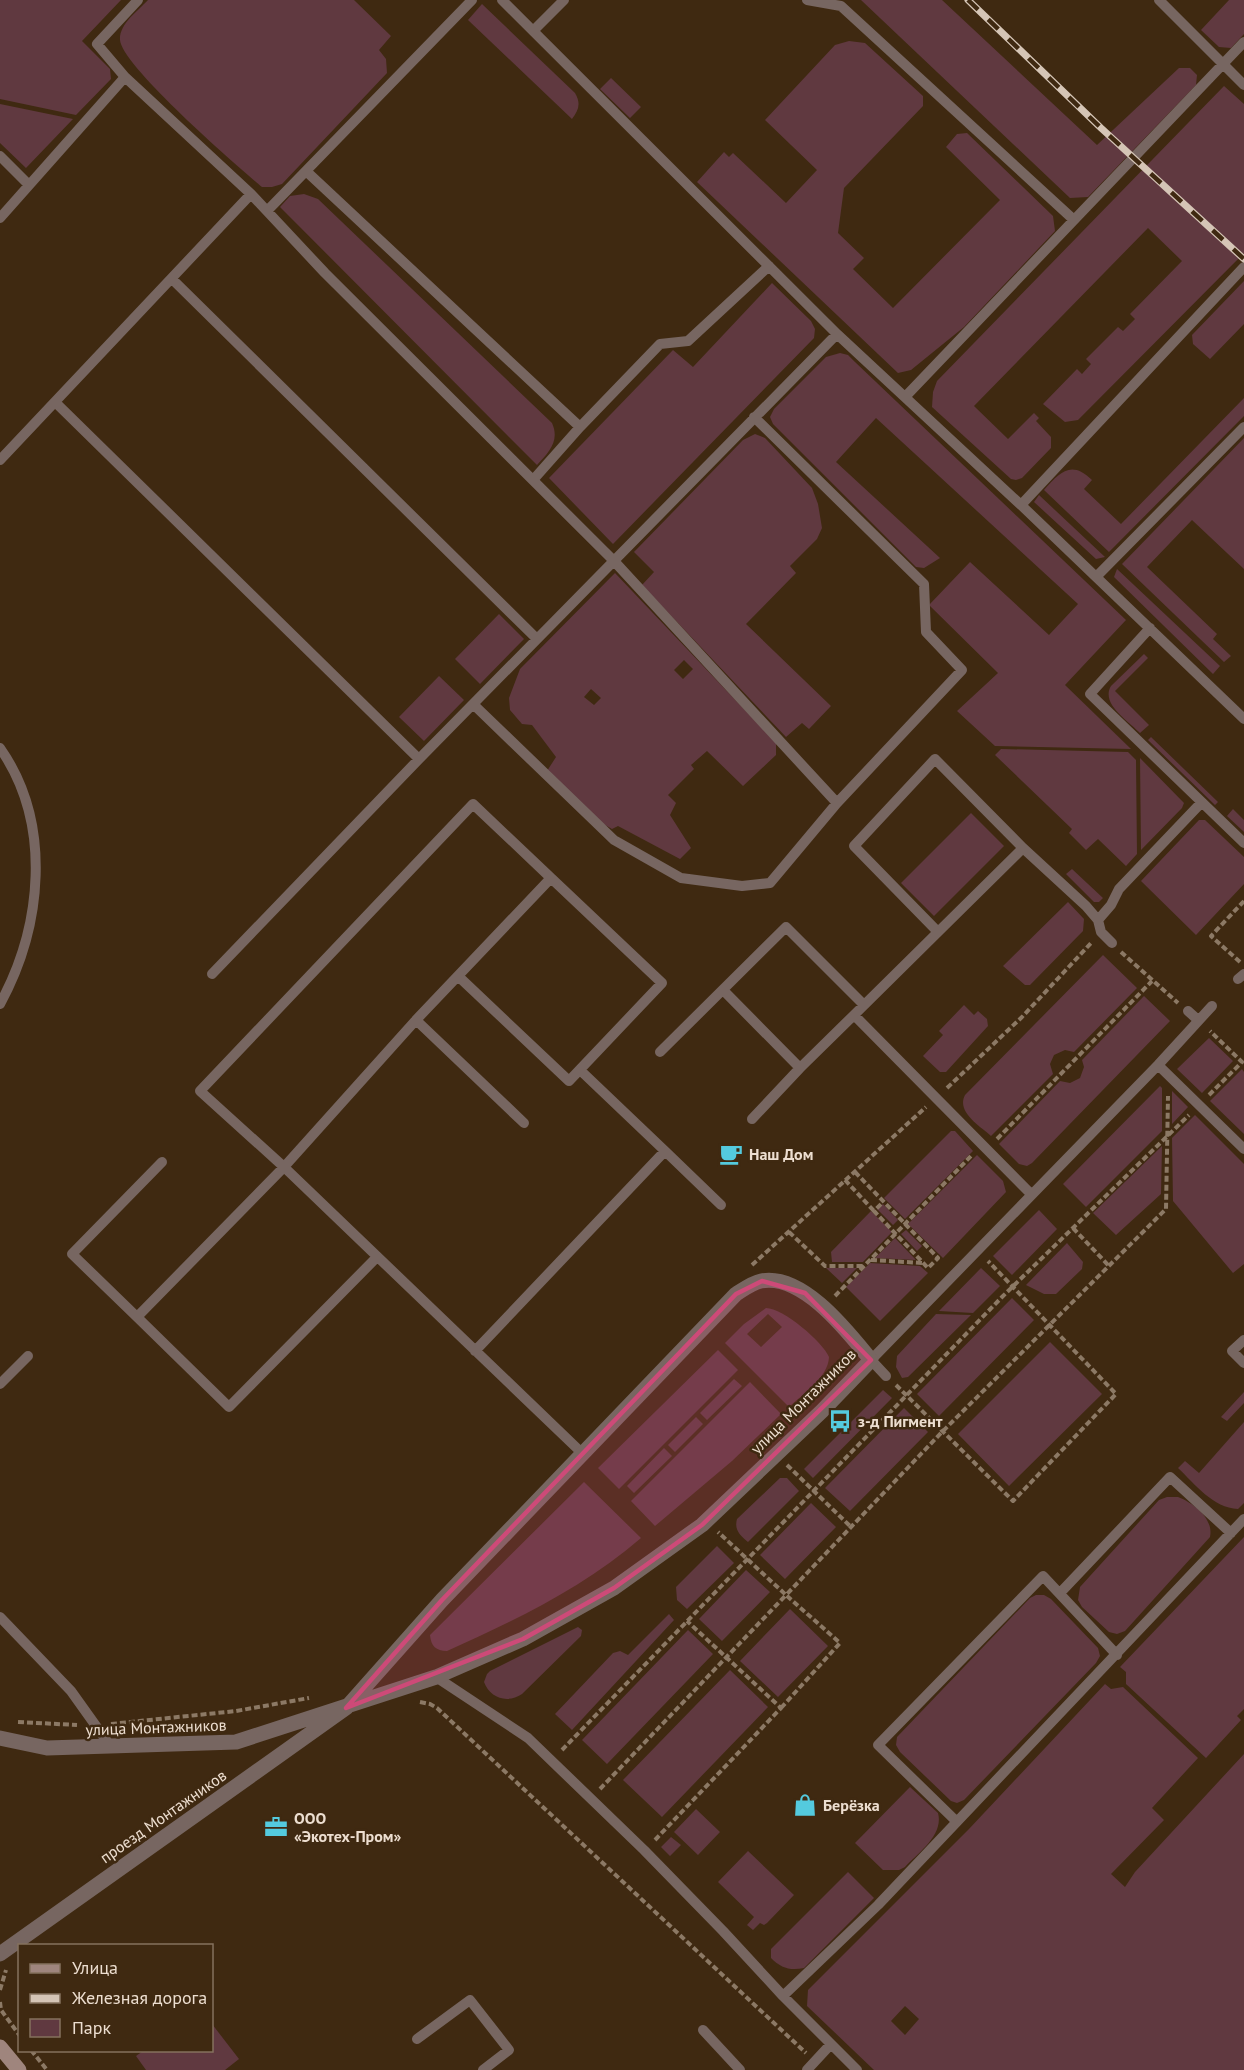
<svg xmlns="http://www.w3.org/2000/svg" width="1244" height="2070" font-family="'PT Sans',sans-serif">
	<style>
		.green { fill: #603940; fill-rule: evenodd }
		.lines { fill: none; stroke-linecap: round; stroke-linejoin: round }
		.path { stroke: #8c7965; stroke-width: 4; stroke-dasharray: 6 3; stroke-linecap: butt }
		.lane { stroke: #776661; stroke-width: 10 }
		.street { stroke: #776661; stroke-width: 15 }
		.secondary { stroke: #9f857d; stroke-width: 15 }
		.rail-casing { stroke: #d5c5b6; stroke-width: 7 }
		.rail { stroke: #3f2911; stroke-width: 4.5; stroke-dasharray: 14; stroke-linecap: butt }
		.marked { fill: #cd4a78; fill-opacity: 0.2; stroke: #cd4a78; stroke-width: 4.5; stroke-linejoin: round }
		.labels { text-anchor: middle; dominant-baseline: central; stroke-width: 5; stroke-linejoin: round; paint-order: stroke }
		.poi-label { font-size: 16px; font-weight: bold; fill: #edded0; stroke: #3f2911; text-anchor: start }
		.street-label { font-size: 16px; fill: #edded0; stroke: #3f2911 }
	</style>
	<rect width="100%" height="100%" fill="#3f2911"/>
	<path class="green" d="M0,0h121l-39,41 28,28 1,10 -35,36 -76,-16z
		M148,0h206l37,36 -12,14 7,9 1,14 -105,111 -10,3h-10c-25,-21 -140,-121 -142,-147 -1,-16 18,-29 28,-40z
		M861,0h81l155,145 82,-77h11l7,7 -1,10 -108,112 -18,1z
		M1229,0h15v34l-13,14 -12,-1 -18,-17z
		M482,4l93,89c6,10 4,17 -3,26l-104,-99z
		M849,41l16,2 58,53v10l-79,82 -6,45 26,25 -11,11 40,39 107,-108 -54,-53 11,-13 10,-1 86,83 2,15 -91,96 -53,43 -13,3 -201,-191 27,-30 5,5 4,-4 53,50 31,-33 -52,-50 70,-75z
		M611,78l30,29 -11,11 -30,-29z
		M1224,86l20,18v149l-166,167 -13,2 -22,-18 34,-35 5,5 9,-10 -5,-5 32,-32 5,4 12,-12 -5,-5 52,-53 -34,-33 -174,178 34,33 26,-26 5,5 -3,3 15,16v11l-29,30 -6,2 -5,-1 -79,-72 1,-15 4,-11z
		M0,104l73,15 -47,49 -26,-25z
		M304,194l14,5 234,224c8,18 -3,29 -15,42l-257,-258 10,-11z
		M1244,281v43l-34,35 -17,-15 -1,-9z
		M772,283l39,38 4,8 -1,9 -201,206 -64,-66 124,-128 20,17z
		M840,353l8,2 7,7 271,258 -61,65 66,64 -136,-3 -38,-35 41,-38 -69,-68 41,-43 79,73 29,-31 -202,-186 -40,44 104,96 -16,10 -8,-1 -143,-143 -3,-7 4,-8 52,-52z
		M1244,398v18l-135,136 -65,-62c15,-17 27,-31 48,-10l-8,9 37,35z
		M755,434l10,4 47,50 6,16 4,24 -5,11 -27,27 6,7 -50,51 85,82 -22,23 -7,-6 -16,14 -144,-152 12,-13 -20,-20 109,-112z
		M1244,438v131l-52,-49 -45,47 70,67 -4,5 18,17 -7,6 -102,-98z
		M1039,495l66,62 -9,2 -62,-57z
		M1117,569l103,97 -7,8 -99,-97z
		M615,573l161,170v12l-33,31 -36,-35 -16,14 3,4 -26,26 8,8 -6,12 21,33 -11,11 -62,-33 -6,3 -12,-7 -53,-51 9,-14 -24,-32 -10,-1 -12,-14 -1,-12 11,-29zM684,660l9,9 -10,10 -9,-9zM591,689l10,9 -7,7 -10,-8z
		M499,614l25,25 -44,45 -25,-25z
		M1144,654l4,4 -33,33 34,34 -9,8c-10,-11 -40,-29 -29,-47z
		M439,676l25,24 -40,41 -25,-24z
		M1151,737l67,65 -3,3 -67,-65z
		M1001,749l127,3 8,8 1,94 -11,12 -28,-27 -12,11 -17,-17 3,-4 -77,-74z
		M1140,758l44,45 -2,5 -41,42z
		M1233,809l11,11v12l-17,-16z
		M971,813l33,33 -70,70 -33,-33z
		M1199,820h6l39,37v27l-48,51 -55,-54z
		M1072,869l31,29 -4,4h-5l-28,-28z
		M1068,902l16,17 -1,12 -53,54h-5l-22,-19z
		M1103,955l34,33 -63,64 -9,-2 -11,5 -4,9 3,10 -62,62c-11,-10 -35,-24 -26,-41z
		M1144,996l26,25 -138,142 -5,3 -8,-2 -20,-20 61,-63 10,2 10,-5 4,-11 -2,-7z
		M964,1005l10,10 4,-4 9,8 1,7 -42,46h-6l-17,-16 20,-21 -4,-4z
		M1209,1038l24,23 -31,32 -25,-24z
		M1242,1069l2,3v62l-34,-33z
		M1160,1086l2,2v43l-76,76 -23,-23z
		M1172,1091l16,16 -16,17z
		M1195,1115l49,49v100l-11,9 -60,-72 -1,-63z
		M951,1131h4l18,20 -68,68 -21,-21z
		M1162,1146l-1,48 -45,41 -23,-22z
		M977,1155l26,26 3,11 -63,66 -35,-34z
		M883,1204l15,16 -5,5 -16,-16z
		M1039,1210l18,19 -45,46 -19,-19z
		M871,1211l21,21 -29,30h-31l-1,-10z
		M906,1230l16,16 -5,5 -16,-17z
		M895,1238l21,22 -41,-2z
		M1067,1243l16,19 -1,7 -26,25h-12l-18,-9z
		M870,1263l50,3 8,7 -48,48 -34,-34z
		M826,1268h31l-15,15z
		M981,1268l19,18 -27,27 -34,-2z
		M1012,1298l22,22 -95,96 -22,-22z
		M766,1308c17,0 57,34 63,49 -1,21 -26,37 -40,50l-64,-64 19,-19zM768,1314l14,13 -21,20 -14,-13z
		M936,1314l35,1 -63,62 -6,1 -6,-11 1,-11z
		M1050,1342l52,52 -93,92 -51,-52z
		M718,1350l20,20 -119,119 -21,-21z
		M734,1379l8,7 -35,34 -7,-7z
		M750,1382l31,32 -49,47 -77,65 -24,-25z
		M883,1390l9,8 -79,80 -9,-9z
		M1244,1392v11l-17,18 -6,-4z
		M904,1408l24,24 -78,79 -25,-23z
		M696,1417l7,7 -28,28 -7,-7z
		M1244,1422v81l-6,6c-25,-1 -43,-25 -60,-41l7,-7 14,12z
		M664,1448l8,8 -38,37 -7,-7z
		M780,1478h7l12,13 -51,51c-8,-7 -14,-12 -11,-23z
		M584,1482l57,56c-58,50 -125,82 -194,113 -11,0 -16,-5 -17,-16z
		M1178,1497c16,6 36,22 32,40l-85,94 -8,3 -8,-2 -27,-25 -4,-7 2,-13 79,-87 8,-3z
		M811,1503l25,24 -51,52 -25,-24z
		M1244,1537v172l-7,7 4,4 -35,38 -80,-74v-12l-6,-5z
		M717,1546l17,17 -47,46 -10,-9 -1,-13z
		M746,1570l24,22 -48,49 -23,-22z
		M1036,1595h8l7,4 47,49 2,8 -4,7 -132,137 -7,3 -6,-2 -51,-49 -4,-7 1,-8 133,-139z
		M790,1609l38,37 -50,51 -38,-36z
		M669,1614l5,6 -102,110 -17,-16 58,-61 7,-2 8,4z
		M578,1627l4,3 -1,6 -59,58c-15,10 -32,4 -38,-12l3,-8 3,-3z
		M688,1630l25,24 -106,110 -25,-24z
		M730,1670l38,37 -106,110 -39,-37z
		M1105,1684l6,5 12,-2 75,71 -46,50 12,12 -53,54 14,13 10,-15 109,-118v316h-370l-67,-64 1,-16 161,-161zM905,2006l14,13 -14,16 -14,-14z
		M910,1787l28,26c6,22 -20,40 -33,54l-6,3h-16l-28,-27z
		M696,1809l24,23 -22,23 -24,-23z
		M671,1837l10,8 -11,11 -9,-9z
		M748,1851l46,44 -27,28 -3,2 -4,-2 -7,7 -6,-5 7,-8 -36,-35z
		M848,1872l26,26 -70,70c-14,3 -23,0 -33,-10v-9z
		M212,2024l27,35 -14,11h-79l-10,-14 7,-5 69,-1z"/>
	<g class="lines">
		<path class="path" d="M1121,952l57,51
			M1240,962l-29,-26 33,-35
			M947,1088l75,-71 70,-75
			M1209,1095l33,-33 -32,-31
			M997,1139l155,-158
			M855,1172l83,86 -10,10 -54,-57 9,-9
			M845,1180l29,31
			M1073,1228l36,38
			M789,1232l36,34h38
			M871,1260l52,3
			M752,1265l174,-158
			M835,1296l137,-141
			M896,1385l117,116 103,-107 -128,-133
			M787,1465l64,62
			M420,1702l10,2 7,4 369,345
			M781,1708l59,-65 -54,-48 156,-163 224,-223 2,-113
			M18,1722l59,3
			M111,1724l125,-13 73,-13
			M562,1750l440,-453 187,-182
			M600,1789l186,-194 -68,-63
			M655,1840l126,-132 -94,-87
			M0,1990l6,-20
			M0,2002l1,8 19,26
			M31,2050l16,20"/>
		<path class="lane" d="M502,0l335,334
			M807,0l34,6 233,214
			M1159,0l85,85
			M533,31l31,-31
			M125,77l-28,-33 41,-44
			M0,156l29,29
			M306,171l274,256 -47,53
			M267,211l205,-211
			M0,218l125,-141 126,117
			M1244,267l-223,238 223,214
			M172,279l365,360
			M905,397l339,-355
			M55,402l364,357
			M580,427l80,-83 28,-3 81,-75
			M0,460l251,-266 74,79 289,288 223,242 125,-133 -36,-38 -2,-48 -170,-167
			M1096,577l148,-150
			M1150,628l-60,66 154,149
			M473,704l141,136 67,38 61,8 28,-3 67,-80
			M0,748c53,76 42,179 0,256
			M1098,920l13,-15 8,-16 82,-86
			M938,932l85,-84
			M212,974l207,-215 418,-425 184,171
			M458,976l111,105 93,-98 -111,-105
			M1238,979l6,-5
			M723,990l77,78 54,-53 177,179
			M1188,1011l10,9
			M854,1015l84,-83 -84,-86 81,-87 88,89 63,58 12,14 3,12 11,11
			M416,1020l108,103
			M660,1052l126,-125 78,78
			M1158,1065l86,84
			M752,1119l48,-51
			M665,1151l56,54
			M162,1162l-90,92 65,63 147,-150 132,-147 135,-142 -78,-74 -273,287 84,76 299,287
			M137,1317l92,90 148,-150
			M1244,1340l-12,11 12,12
			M475,1351l190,-200 -85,-81
			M886,1376l-15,-16 287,-295 54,-59
			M0,1384l28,-28
			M1060,1593l110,-116 61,56
			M0,1617l71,74 40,56
			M436,1677l92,61 116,112 79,81 60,65 74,74
			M956,1821l-78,-76 165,-169 74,79
			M783,1996l95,-91 366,-386
			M703,2030l37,40
			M417,2039l53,-39 39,50 -26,20
			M807,2070l24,-26"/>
		<path class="street" d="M0,1738l47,10 189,-6 200,-65 87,-38 91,-51 88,-63 120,-114 49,-51c-23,-28 -68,-87 -110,-79 -9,2 -17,8 -25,13l-294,306 -96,108 -346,246"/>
		<path class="secondary" d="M0,2047l19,23"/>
		<g class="rail-casing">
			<path id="rail" d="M968,0l133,128 143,131"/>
		</g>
		<use href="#rail" class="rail"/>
	</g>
	<path class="marked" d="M762,1281l43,12 66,67 -169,165 -88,63 -91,51 -177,69 96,-108 294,-306z"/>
	<defs>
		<g id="cafe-bare" transform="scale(1.8)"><path d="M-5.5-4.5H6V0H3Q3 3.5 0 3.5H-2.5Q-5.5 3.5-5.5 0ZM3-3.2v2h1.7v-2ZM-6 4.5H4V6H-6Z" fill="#54cade" stroke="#3f2911" stroke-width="2.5" paint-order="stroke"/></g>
		<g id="bus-bare" transform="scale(1.8)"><path d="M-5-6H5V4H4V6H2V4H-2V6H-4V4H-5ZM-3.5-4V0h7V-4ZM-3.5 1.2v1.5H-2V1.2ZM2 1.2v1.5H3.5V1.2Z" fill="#54cade" stroke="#3f2911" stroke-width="2.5" paint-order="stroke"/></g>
		<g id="shop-bare" transform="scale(1.8)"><path d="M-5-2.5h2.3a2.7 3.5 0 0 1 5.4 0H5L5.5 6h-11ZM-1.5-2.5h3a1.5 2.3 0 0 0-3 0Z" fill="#54cade" stroke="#3f2911" stroke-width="2.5" paint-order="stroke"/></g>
		<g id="office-bare" transform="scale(1.8)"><path d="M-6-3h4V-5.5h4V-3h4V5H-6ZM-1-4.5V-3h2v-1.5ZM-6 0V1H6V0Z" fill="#54cade" stroke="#3f2911" stroke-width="2.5" paint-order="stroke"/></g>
	</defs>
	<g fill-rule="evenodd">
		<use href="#cafe-bare" x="731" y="1154"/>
		<use href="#bus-bare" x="840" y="1421"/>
		<use href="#shop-bare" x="805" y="1805"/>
		<use href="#office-bare" x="276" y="1827"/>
	</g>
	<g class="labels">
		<g class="poi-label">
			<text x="749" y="1154">Наш Дом</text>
			<text x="858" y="1421">з-д Пигмент</text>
			<text x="823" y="1805">Берёзка</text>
			<text x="294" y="1818">ООО<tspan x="294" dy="18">«Экотех-Пром»</tspan></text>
		</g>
		<g class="street-label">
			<text transform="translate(803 1401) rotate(-45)">улица Монтажников</text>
			<text transform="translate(156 1727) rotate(-2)">улица Монтажников</text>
			<text transform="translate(163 1816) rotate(-35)">проезд Монтажников</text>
		</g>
	</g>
	<rect x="18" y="1944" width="195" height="108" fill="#3f2911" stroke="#85715d" stroke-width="1.5"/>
	<rect x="30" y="1964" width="30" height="9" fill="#9f857d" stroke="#85715d" stroke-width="1.5"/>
	<text x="72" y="1974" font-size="18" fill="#edded0">Улица</text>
	<rect x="30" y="1994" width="30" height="9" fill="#d5c5b6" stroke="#85715d" stroke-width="1.5"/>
	<text x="72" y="2004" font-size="18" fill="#edded0">Железная дорога</text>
	<rect x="30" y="2019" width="30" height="18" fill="#603940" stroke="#85715d" stroke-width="1.5"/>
	<text x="72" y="2034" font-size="18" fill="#edded0">Парк</text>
</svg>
